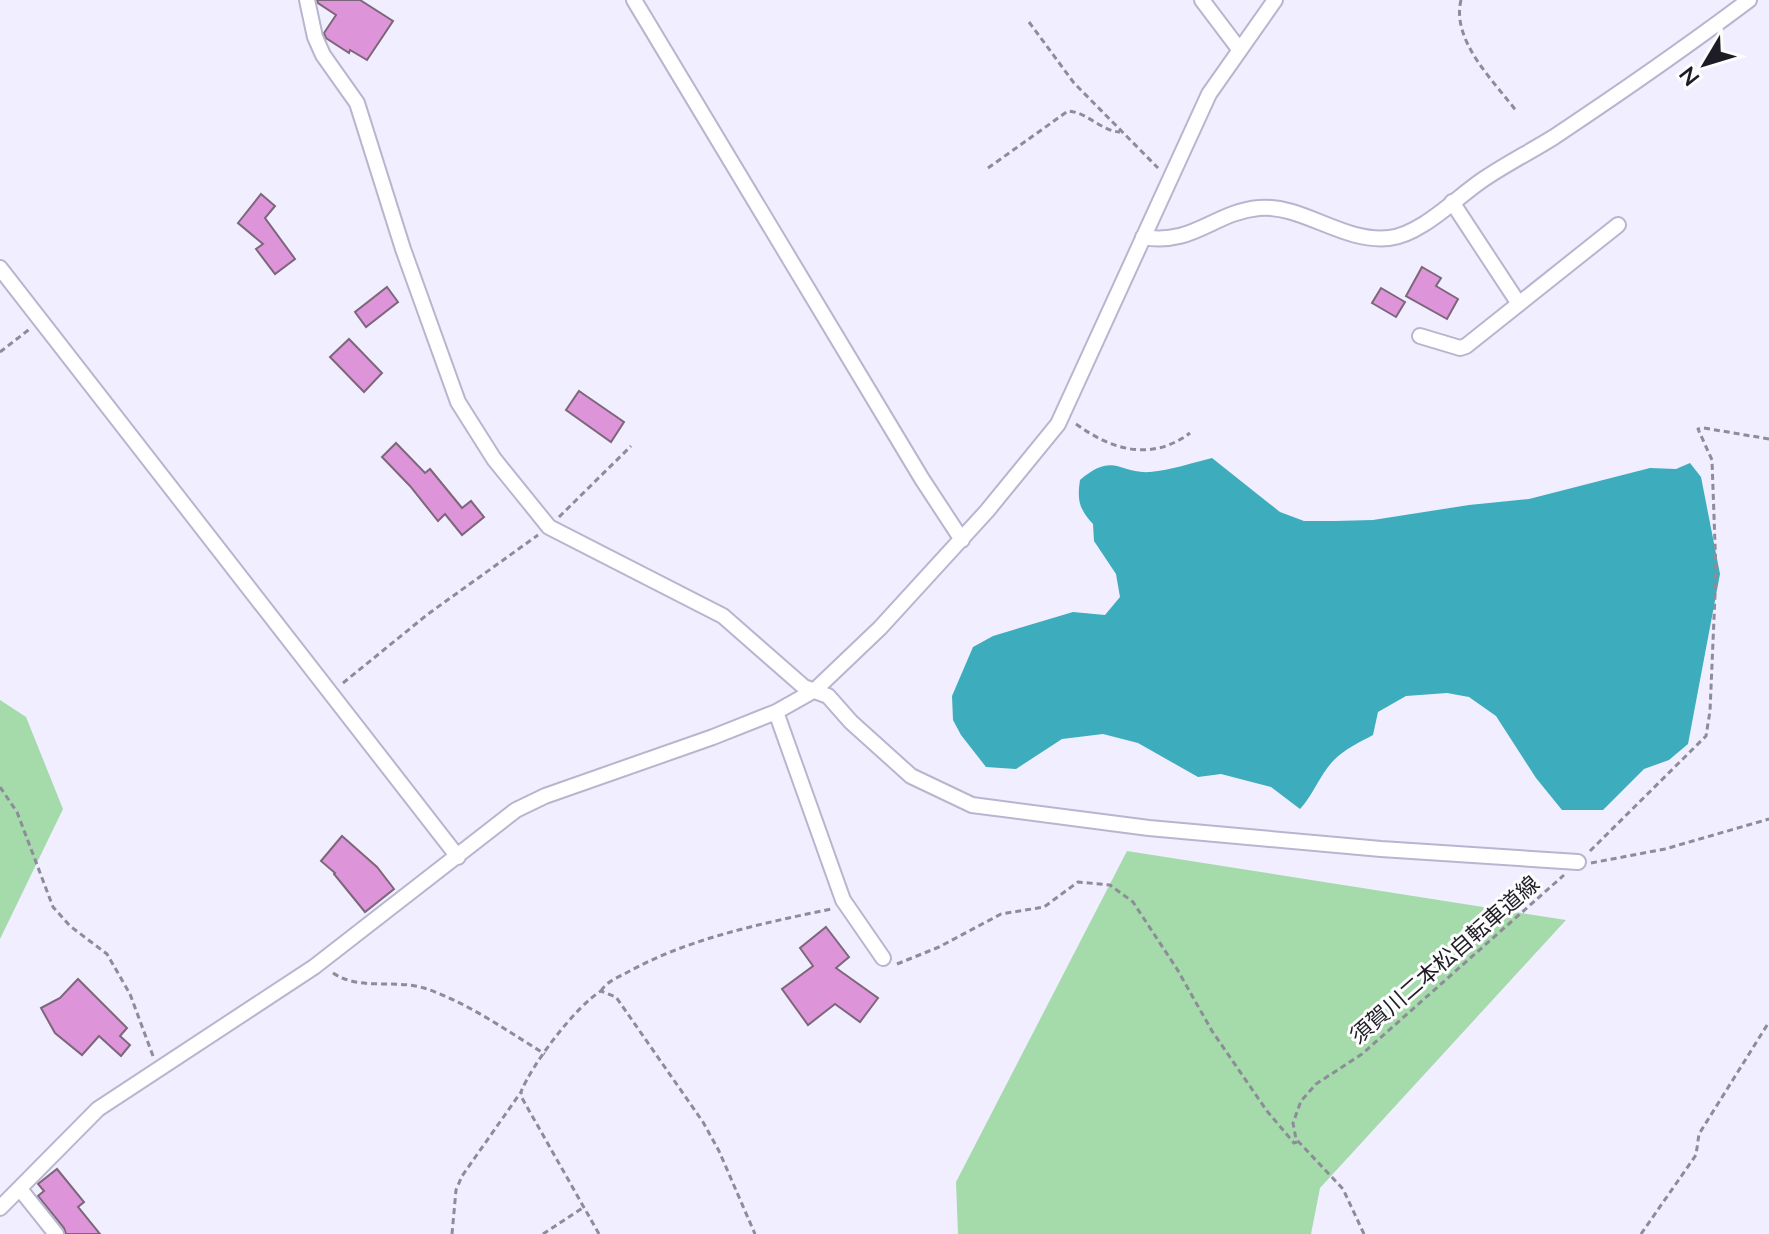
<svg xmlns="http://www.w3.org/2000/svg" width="1769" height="1234" font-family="Lato,'Noto Sans JP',sans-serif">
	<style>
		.green { fill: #a5daab }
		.water { fill: #3dacbc }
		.building { fill: #de94d9; stroke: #7c677a; stroke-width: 2 }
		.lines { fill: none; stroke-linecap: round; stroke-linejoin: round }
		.minor-casing { stroke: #b8b5cf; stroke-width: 18 }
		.path { stroke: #8d8c99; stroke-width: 3; stroke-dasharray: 6 4; stroke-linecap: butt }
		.minor { stroke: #fff; stroke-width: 14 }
		.labels { text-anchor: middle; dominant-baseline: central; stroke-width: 6; stroke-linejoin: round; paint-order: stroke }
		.street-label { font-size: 22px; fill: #1e1d26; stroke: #fdfdfd }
	</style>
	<rect width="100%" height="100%" fill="#f0eeff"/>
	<path class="green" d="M0,700l26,17 37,92 -63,130z
		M1127,851l439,69 -246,268 -9,46h-353l-2,-52z"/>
	<path class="water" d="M1212,458l68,54 24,9h31l38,-1 96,-15 60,-6 121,-31 26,1 14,-6 11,14 19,97 -32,170 -19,16 -25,9 -41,41h-41l-26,-32 -40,-62 -27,-19 -22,-4 -41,3 -28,16 -5,23c-13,7 -28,14 -39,25 -14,14 -20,34 -34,49l-29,-22 -50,-13 -23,3 -60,-34 -35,-9 -41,5 -46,30 -30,-2 -25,-32 -8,-15 -1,-24 21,-49 20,-11 80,-24 32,3 15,-18 -4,-23 -22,-33 -1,-17c-14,-15 -16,-24 -13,-44 34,-29 39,-6 70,-8 21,-2 42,-9 62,-14z"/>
	<path class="building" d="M317,0h43l33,21 -26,39 -17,-10 -1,3 -23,-15 -2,-5 12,-18 -18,-12z
		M261,194l14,12 -10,12 30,41 -20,15 -19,-25 7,-5 -25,-21z
		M1422,267l19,11 -5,8 22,13 -11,20 -41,-23z
		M387,287l11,15 -32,25 -11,-15z
		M1381,288l24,14 -9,15 -24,-14z
		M349,339l33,34 -18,19 -34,-35z
		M579,391l45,31 -13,20 -45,-32z
		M396,443l29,30 5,-4 32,39 9,-7 13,16 -22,18 -17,-21 -7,7 -28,-35 -28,-29z
		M342,836l35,31 17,22 -29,23 -31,-38 1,-1 -14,-12z
		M826,927l23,30 -13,11 42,30 -18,24 -25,-18 -27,21 -26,-36 31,-23 -13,-18z
		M78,979l49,49 -7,8 10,9 -9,11 -22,-20 -17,19 -27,-22 -14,-25 19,-10z
		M57,1169l27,33 -6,5 22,27h-34l-2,-6 -26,-32 6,-5 -6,-7z"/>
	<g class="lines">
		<g class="minor-casing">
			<path id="minor" d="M307,0l8,37 8,18 34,48 46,146 55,153 36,57 55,68 174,89 81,71 24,9 23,26 60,54 61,29 177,23 232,21 197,13
				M634,0l288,479 40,61
				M1202,0l37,49
				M1452,202l67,102
				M1143,237c50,9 71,-25 116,-29 43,-4 84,35 130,30 31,-3 66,-39 92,-57 23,-16 49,-29 73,-44 66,-44 131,-89 195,-137
				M0,268l458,589
				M1420,336l40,12 6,-2 152,-121
				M776,712l67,188 40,58
				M20,1189l36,45
				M0,1208l98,-99 216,-142 202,-157 29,-14 168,-59 63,-25 39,-22 65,-62 107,-117 71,-87 151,-330 66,-94"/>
		</g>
		<path class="path" d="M1461,0c-10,41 33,81 56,112
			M1029,22l45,61 84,85
			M988,168l80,-57c19,1 33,20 52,21
			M0,352l31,-24
			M1076,424c36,26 75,38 114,9
			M559,517l72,-71
			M343,683l85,-69 110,-79
			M0,787l17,25 36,95 17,19 37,28 23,40 23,62
			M1590,851l116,-115 4,-25 6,-139 -4,-112 -14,-31 6,-1 65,11
			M1591,863l74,-14 104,-30
			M897,964l42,-17 62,-33 43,-7 34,-25 32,3 23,17 44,67 35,62 55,80 27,32 3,-1
			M333,973c27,18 61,6 91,15 43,14 83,43 121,66
			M601,991c5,-9 16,-13 25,-18 63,-35 134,-49 205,-64
			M452,1234l4,-44 6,-14 59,-84
			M543,1234l41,-27
			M599,1234l-77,-136 -1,-6c11,-28 55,-86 80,-101l15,6 87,125 16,29 36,83
			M1364,1234l-21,-45 -47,-50 -3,-16 8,-22 15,-17 46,-30 202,-179
			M1641,1234l55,-79 3,-21 70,-112"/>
		<use href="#minor" class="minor"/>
	</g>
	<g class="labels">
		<g class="street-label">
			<text transform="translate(1444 959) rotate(-41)">須賀川二本松自転車道線</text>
		</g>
	</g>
	<g transform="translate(1705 64) rotate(232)" stroke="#fdfdfd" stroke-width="6" paint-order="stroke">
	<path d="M0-6L14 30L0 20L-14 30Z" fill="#1e1d26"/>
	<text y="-12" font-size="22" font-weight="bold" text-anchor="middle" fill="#1e1d26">N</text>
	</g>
</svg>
